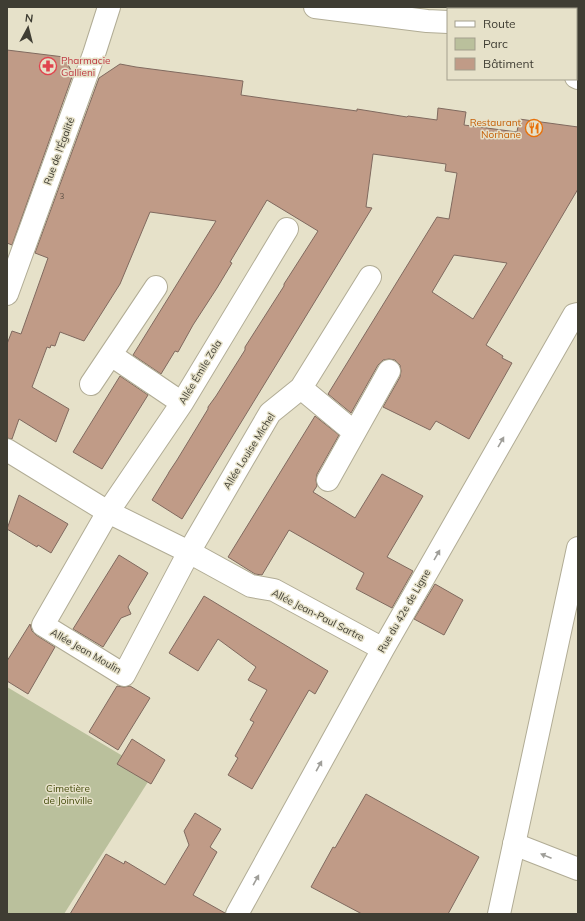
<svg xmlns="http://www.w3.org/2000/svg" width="585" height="921" font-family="Mulish,sans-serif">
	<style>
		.green { fill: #bac09c }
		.building { fill: #c09b87; stroke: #806a5f; fill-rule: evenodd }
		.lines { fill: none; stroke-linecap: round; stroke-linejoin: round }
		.minor-casing { stroke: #b1ac95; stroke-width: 24 }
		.major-casing { stroke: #b1ac95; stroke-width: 24 }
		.minor { stroke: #fff; stroke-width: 22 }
		.major { stroke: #fff; stroke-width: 22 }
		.oneway { fill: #9f9e99 }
		.labels { text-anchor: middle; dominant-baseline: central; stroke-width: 3; stroke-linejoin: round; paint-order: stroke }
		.number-label { font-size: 8px; fill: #5f5448 }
		.health-label { font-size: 10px; fill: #be3a42; stroke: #e6e1c9; text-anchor: start }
		.food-label { font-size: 10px; fill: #c56008; stroke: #e6e1c9; text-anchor: end }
		.street-label { font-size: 10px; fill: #3f3d33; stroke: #e6e1c9 }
		.park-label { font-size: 10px; fill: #454c0d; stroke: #e6e1c9 }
	</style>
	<rect width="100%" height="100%" fill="#e6e1c9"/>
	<path class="green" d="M7,687l146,87 -89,140h-57z"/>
	<path class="building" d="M7,50l57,7 9,17 -61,171 -5,-2z
		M120,64l16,3 107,14 -2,14 28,4 88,12v-2l50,8 1,-1 29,4 1,-12 28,4 -2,13 53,7 2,-13 59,8v62l-92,156 17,11 -1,2 10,5 -43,76 -33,-18 -6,9 -47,-23 17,-30 1,-6 -1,-6 -5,-5 -6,-1 -6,1 -5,5 -27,48 -23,-19 109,-177 12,2 8,-46 -12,-2 1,-7 -73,-10 -7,53 6,1 -190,311 -30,-19 16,-26 1,-2 8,-12 31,-51v-2l8,-11 29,-46v-3l39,-61v-2l9,-14 25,-39 -51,-31 -37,62 2,1 -15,25 -24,37 -15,27 -3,-1 -14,23 -28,-19 83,-134 -66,-9 -30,72 -36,57 -24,-9 -5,14 -4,-1 -1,3 -3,-1 -15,40 37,22 -13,33 -37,-23 -7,20 -5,-1v-94l5,-13 9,3 27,-76 -13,-5 64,-175zM454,255l53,8 -34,56 -41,-27z
		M120,376l28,19 -46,74 -29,-17z
		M315,416l24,19 -22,39 -1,6 1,6 -4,6 42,26 27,-44 41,22 -36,61 26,14 -21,37 -36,-19 8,-16 -75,-43 -27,45 -7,-1 -27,-17z
		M19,495l49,29 -17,29 -13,-8 -1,2 -30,-18z
		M119,555l29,18 -20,34 3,7 -10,4 -18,29 -30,-18z
		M435,584l28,16 -19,35 -30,-16z
		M204,596l124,75 -13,23 -6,-4 -57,99 -24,-14 10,-17 -3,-2 19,-34 -4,-2 17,-30 -19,-10 8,-13 -38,-28 -20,32 -29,-18z
		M30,624l2,7 4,4 19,12 -27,47 -21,-13v-20z
		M117,686l7,1 6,-1 20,12 -32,52 -29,-18z
		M132,739l33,21 -14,24 -34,-20z
		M366,794l113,63 -31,57h-86l-51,-27 22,-40 2,1z
		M195,813l26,16 -11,18 7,5 -24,43 32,18v1h-155l36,-60 18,10 1,-3 40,24 24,-40 -5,-14z"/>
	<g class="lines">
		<g class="minor-casing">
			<path id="minor" d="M287,229l-105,174 -74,109 -65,113 81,50 65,-123 81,-139 31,-25 69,-111
				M7,294l87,-240 15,-47
				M111,355l71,48
				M91,384l65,-97
				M301,388l53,44
				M7,450l101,62 81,40 62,34 23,4 109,59
				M328,480l61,-109
				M514,844l64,25
				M237,914l146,-265 191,-334 4,-1"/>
		</g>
		<g class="major-casing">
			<path id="major" d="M315,7l112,14 21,1
				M576,24l2,1
				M576,58h2
				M576,77l2,1
				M499,914l79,-366"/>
		</g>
		<use href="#minor" class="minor"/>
		<use href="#major" class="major"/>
	</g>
	<defs><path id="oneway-solid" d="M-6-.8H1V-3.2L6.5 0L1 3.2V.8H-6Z"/></defs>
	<g class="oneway">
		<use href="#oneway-solid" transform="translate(501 442) rotate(-60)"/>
		<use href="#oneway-solid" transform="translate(437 555) rotate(-60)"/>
		<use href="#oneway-solid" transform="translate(319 766) rotate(-61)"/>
		<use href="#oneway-solid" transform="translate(546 856) rotate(-158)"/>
		<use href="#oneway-solid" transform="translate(256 880) rotate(-61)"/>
	</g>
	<defs>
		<g id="pharmacy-ring" transform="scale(0.9)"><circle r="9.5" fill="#e6e1c9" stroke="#e0444e" stroke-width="1.5"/><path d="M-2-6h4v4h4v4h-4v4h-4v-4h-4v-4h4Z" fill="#e0444e"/></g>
		<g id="restaurant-ring" transform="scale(0.9)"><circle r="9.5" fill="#e6e1c9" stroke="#e8710a" stroke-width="1.5"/><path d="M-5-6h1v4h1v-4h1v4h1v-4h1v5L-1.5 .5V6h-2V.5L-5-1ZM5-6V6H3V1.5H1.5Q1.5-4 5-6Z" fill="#e8710a"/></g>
	</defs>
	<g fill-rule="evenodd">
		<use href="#pharmacy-ring" x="48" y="66"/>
		<use href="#restaurant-ring" x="534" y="128"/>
	</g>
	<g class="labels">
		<g class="number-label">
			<text x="62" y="196">3</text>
		</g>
		<g class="health-label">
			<text x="61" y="60">Pharmacie<tspan x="61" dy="12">Gallieni</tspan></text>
		</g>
		<g class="food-label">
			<text x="521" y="122">Restaurant<tspan x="521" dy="12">Norhane</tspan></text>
		</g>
		<g class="street-label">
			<text transform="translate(59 151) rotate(-70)">Rue de l'Égalité</text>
			<text transform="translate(200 372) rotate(-59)">Allée Émile Zola</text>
			<text transform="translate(249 451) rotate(-58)">Allée Louise Michel</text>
			<text transform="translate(404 611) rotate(-60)">Rue du 42e de Ligne</text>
			<text transform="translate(318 615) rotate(27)">Allée Jean-Paul Sartre</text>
			<text transform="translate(86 651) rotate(30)">Allée Jean Moulin</text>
		</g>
		<g class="park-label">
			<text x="68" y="788">Cimetière<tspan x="68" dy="12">de Joinville</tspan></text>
		</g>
	</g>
	<rect width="585" height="921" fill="none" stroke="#3f3d33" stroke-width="16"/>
	<rect x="447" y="8" width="130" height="72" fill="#e6e1c9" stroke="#a39f8d"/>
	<rect x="455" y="21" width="20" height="6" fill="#ffffff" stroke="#a39f8d"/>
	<text x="483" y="28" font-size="12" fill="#3f3d33">Route</text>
	<rect x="455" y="38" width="20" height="12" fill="#bac09c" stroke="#a39f8d"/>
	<text x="483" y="48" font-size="12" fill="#3f3d33">Parc</text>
	<rect x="455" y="58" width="20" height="12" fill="#c09b87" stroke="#a39f8d"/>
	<text x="483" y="68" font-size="12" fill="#3f3d33">Bâtiment</text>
	<g transform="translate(28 28) rotate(7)" stroke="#e6e1c9" stroke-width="3" paint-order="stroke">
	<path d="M0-3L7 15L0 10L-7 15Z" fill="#3f3d33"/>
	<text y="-6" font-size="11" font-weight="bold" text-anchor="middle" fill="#3f3d33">N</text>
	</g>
</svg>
